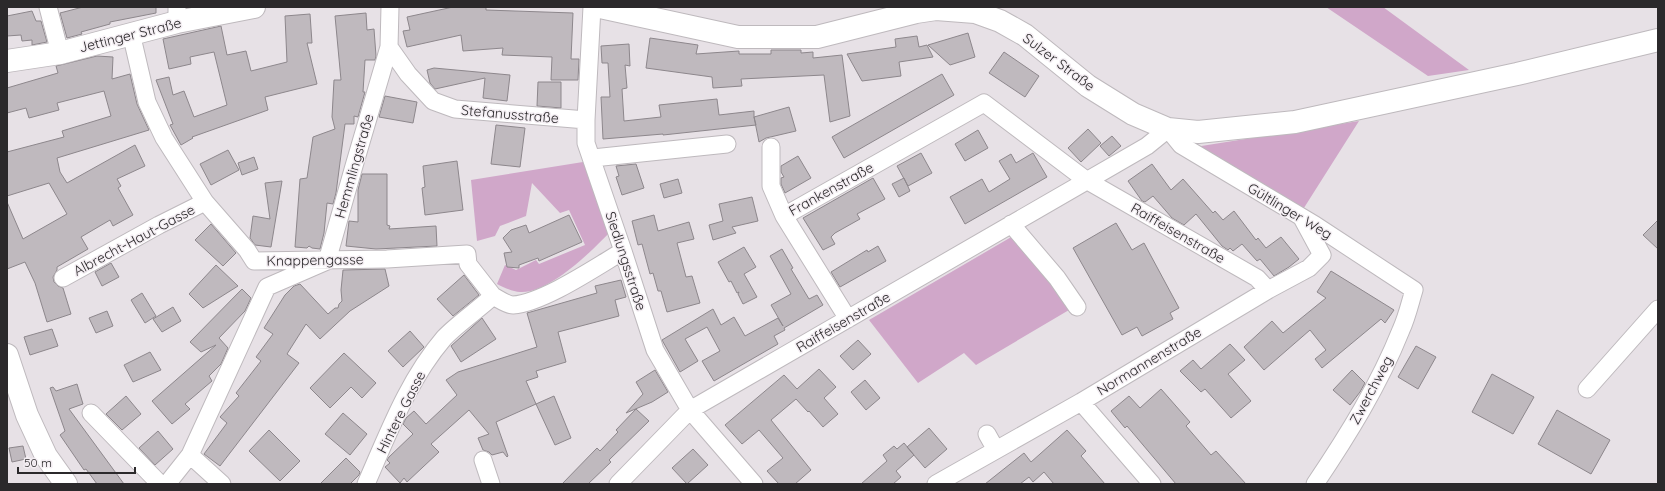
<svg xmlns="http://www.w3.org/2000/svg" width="1665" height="491" font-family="Quicksand,sans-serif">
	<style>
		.green { fill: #d0a7c9 }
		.building { fill: #bfb9be; stroke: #8d878c }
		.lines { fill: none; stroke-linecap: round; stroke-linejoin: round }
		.minor-casing { stroke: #beb9bd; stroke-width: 19 }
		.major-casing { stroke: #beb9bd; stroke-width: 24 }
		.minor { stroke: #fff; stroke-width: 17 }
		.major { stroke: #fff; stroke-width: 22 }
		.labels { text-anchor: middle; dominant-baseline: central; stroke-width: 3; stroke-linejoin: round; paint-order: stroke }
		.street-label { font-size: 14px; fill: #2b292b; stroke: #f4eef3 }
	</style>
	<rect width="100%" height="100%" fill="#e7e1e6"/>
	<path class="green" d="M1326,7h57l86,63 -41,6z
		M1359,121l-57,90 -107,-64z
		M583,162l27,70c-19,20 -62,62 -90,60 -7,0 -17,-5 -23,-8l8,-19 11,5 20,-10 3,4 46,-19 -16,-35 -9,3 -28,-30 -6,33 -26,10 -5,10 -18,5 -6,-61z
		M1013,236l37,46 19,28 -93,55 -12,-12 -46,30 -49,-63z"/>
	<path class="building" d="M83,7h73v6l-46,9v2l-29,8 1,2 -15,4 -7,-25z
		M453,7h33v3l87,3 -2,46h8l-1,21h-27l1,-23 -50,-2 1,-7 -40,3 -2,-16 -54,12 -4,-16 7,-1 -3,-13z
		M32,11l4,10h5l6,21 -15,3v-5l-10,1 -1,-6 -14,1v-20z
		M366,13l1,17 7,-1 2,27 -1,4h-10l-2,32h2l-7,25 -4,-1v8h-9l-9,69 -3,11 -6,-1 -3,30 -4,16 -8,-1 -3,-2 -2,2 -12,-1 5,-68 7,-1 6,-41 22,-8 -3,-12 2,-37h7l-6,-64z
		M310,14l2,29h-5l10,41 -52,13 3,13 -76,27 1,1 -12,7 -11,-20 3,-1 -17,-44 13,-3 4,18 11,-4 10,26 33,-12 -13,-53 -24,5 1,7 -22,5 -6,-30 58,-13 6,29 19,-4 5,20 36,-9 -2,-46z
		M968,33l7,24 -25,8 -22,-20z
		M917,36l2,11 8,-2 6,12 -34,5 2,14 -39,5 -15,-27 49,-7 -1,-8z
		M650,38l48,7 -2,9 43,-3v3h32v-4h30v3l12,-1v6l29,-3 8,61 -20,6 -6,-47 -83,4 1,7 -29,2 -1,-11 -66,-9z
		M629,44l1,22 -5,-1 2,23 -5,1 2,32 37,-4 -2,-12 58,-6 2,16 35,-4v6l35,-10 7,24 -30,7 -7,4 -5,-25 2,8 -93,10v-1l-60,5 -2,-42h9l-2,-34h-6l-1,-17z
		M1004,52l35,24 -14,21 -36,-24z
		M97,56l16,1 -1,22 18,-5 7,30 12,26 -92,28 3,14 7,11 68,-38 10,21 -28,13 4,7 -3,2 15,27 -20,11 -3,-6 -29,17 7,12 -31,18v3l-4,7 1,5 4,4 5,2 8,26 -24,8 -12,-39 -10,-21 -18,7v-67l16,37 44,-25 -18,-31 -42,13v-44l57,-15 -2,-6 49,-15 -7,-25 -47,12 2,7 -30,8 -3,-10 -19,5v-25l51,-15 -2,-7z
		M434,68l76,7 -3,26 -24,-3 2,-20 -50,11 -5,-6 -3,-13z
		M942,74l12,21 -110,63 -12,-21z
		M538,82h23v26l-24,-2z
		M385,96l32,6 -4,21 -34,-6z
		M496,125l29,3 -5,39 -29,-3z
		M1088,129l13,14 -20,19 -13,-14z
		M978,130l10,18 -23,13 -10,-17z
		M1112,136l9,10 -12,10 -9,-10z
		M228,150l11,20 -28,15 -11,-21z
		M921,153l11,20 -24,13 -11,-20z
		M1033,153l14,24 -82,47 -15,-27 32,-18 7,13 21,-13 -11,-18 12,-7 5,9z
		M798,156l13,22 -26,15 -4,-9v-6l3,-1 -3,-5v-6z
		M254,157l4,12 -16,6 -4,-12z
		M457,161l6,49 -38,5 -3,-27 3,-1 -2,-21z
		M636,164l8,24 -22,7 -6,-18 3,-1 -3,-10z
		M1152,164l19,26 12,-11 30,34 2,-2 8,9 11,-9 22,29 2,-2 8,10 15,-11 18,22 -10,8 -15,9 -14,-17 -3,2 -15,-17 -9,7 -3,-3 -2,2 -6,-4 -26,-32 -12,11 -12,-7 -19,-22 -8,6 -3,-1 -14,-20z
		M362,174h25v51l3,1 -1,3 47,-3 1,20 -61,3 -30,-3 3,-25 9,1v-32z
		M873,178l12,21 -28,15 3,5 -25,14 -4,4 4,7 -12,6 -20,-32z
		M904,178l6,13 -11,6 -7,-13z
		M678,179l4,14 -18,5 -4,-14z
		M282,181l-11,66 -16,-2 -5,-7 3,-22 17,3 -5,-36z
		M752,197l6,24 -26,6 4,6 -23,7 -4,-15 14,-4 -4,-17z
		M569,215l13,27 -43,19 -1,-3 -19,7v3l-12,-1 -3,-14 8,-1 -9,-14 8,-8 15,-5 3,8z
		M654,215l4,16 31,-9 5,17 -17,4 9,34 6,-1 8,27 -33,9 -6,-21h-3l-5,-18 -3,1 -8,-30 -4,1 -6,-24z
		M1658,220v29l-15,-14z
		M1116,223l16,27 12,-7 35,65 -9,5 3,6 -31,17 -5,-9 -15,8 -49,-87z
		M211,224l25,29 -13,13 -28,-26z
		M878,246l8,15 -46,26 -9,-15 36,-22 1,2z
		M744,247l12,20 -12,7 13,23 -14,7 -5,-10 1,-2 -2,1 -6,-12 -2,1 -11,-20z
		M782,249l11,19 -2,1 18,30 8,-4 6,10 -39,23 1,2 -11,6 4,8 -64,37 -12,-20 18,-10 -13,-24 -22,12 13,22 -18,11 -18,-32 51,-31 8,16 13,-8 11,19 33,-18 5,8 -12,-21 20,-11 -21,-38z
		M111,263l8,14 -17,9 -7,-14z
		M216,265l22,21 -35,22 -14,-14z
		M385,269l4,17 -39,25 -30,28 -14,-15 -19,30 12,9 -79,103 -16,-12 23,-31 -7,-6 19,-21 -3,-3 25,-32 -5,-4 17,-23 -9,-6 21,-33 9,-9 6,-2 28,30 7,-6h3l1,-4 3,-3 -1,-11 2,-20z
		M1331,271l63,39 -9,13 -4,-4 -59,49 -7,-9 11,-9 -16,-20 -46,40 -20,-23 28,-26 11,12 43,-35 -9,-6z
		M464,275l15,20 -26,21 -16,-17z
		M621,280l5,17 -11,3 4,16 -61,16 8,30 -30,9 2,6 -12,4 10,23 -40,18 12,34 -1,1 -4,-5 -11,3 -3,-3 -6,-2 -5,-12 11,-4 -20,-24 -38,34 8,8 -32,30 -3,-4 -4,5 -15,-16 5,-4 -3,-3 2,-3 24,-23 -10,-10 3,-6 8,-7 12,13 31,-29 -11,-15 12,-8 79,-25 -10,-34 70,-20 -2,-7z
		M242,289l9,9 -6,13 -26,27 9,10 -7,16 -12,12 3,5 -27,23 5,5 -18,15 -20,-23 64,-56 -15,7 -11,-10z
		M142,293l14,23 -11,7 -14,-23z
		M173,307l8,14 -19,11 -9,-13z
		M107,311l6,15 -17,7 -7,-15z
		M482,318l14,21 -35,23 -10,-16z
		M52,329l6,17 -28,9 -6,-18z
		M410,331l14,16 -21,20 -15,-16z
		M858,340l13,14 -18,16 -13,-14z
		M1230,344l15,16 -17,14 23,27 -20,17 -26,-29 -4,3 -21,-21 13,-11 8,9z
		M1416,346l20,11 -18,32 -20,-12z
		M150,352l11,18 -28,12 -9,-17z
		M344,353l32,30 -14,15 -11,-11 -21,21 -20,-20z
		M819,369l17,18 -12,11 14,16 -15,13 -14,-16 -1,1 -12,-13 -25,21 40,50 -16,14h-16l-12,-13 16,-13 -24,-28 -17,14 -17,-19 59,-50 13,14z
		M655,370l13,22 -16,10 -26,11 17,-19 -7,-12z
		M1352,370l13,13 -5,9 -10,13 -17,-15z
		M1492,374l42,23 -21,37 -41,-22z
		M865,380l15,18 -14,12 -15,-18z
		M77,384l6,20 -14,5 55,75h-27l-11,-15 -2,1 -24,-35 5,-4 -15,-43 3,-1 3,4z
		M1161,389l29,33 -4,4 25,29 5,-4 30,33h-70l-49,-58 -2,2 -14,-17 18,-15 11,12z
		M126,396l15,18 -19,16 -16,-16z
		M554,396l17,42 -16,7 -19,-41z
		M636,409l13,12 -40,39 2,2 -23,22h-26l35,-36 3,3 18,-19 -2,-2z
		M1557,410l53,30 -19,34 -53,-30z
		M343,413l24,21 -17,21 -25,-21z
		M929,428l18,21 -22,19 -18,-21z
		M269,430l31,31 -20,20 -31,-30z
		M1067,430l19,21 -5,5 24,28h-51l-10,-12 -11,10 -4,-5 -9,7h-35l39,-31 7,9z
		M158,431l15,18 -18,16 -16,-17z
		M904,443l10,12 -18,16 5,6 -8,7h-32l26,-23 -4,-6 11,-9 3,3z
		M23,446l3,13 -14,3 -3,-14z
		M693,449l15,16 -21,19 -15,-16z
		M346,458l14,14 -1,3 -9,9h-30z"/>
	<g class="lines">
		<g class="minor-casing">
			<path id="minor" d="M48,7l12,46
				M177,7v15
				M592,7l-6,113v23l37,108 32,99 35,60 64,74
				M131,33l16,69 17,36 41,64 42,48 7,11 133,-2 80,-5 1,10 25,32
				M389,47l19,27 25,27 22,8 131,11
				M771,147v39l13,30
				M593,158l134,-14
				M1011,224l46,54 20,29
				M63,278l96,-53 46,-23
				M848,319l-64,-103 200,-113 102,77 171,98 11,12
				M1587,389l71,-80
				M1081,402l71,82
				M91,413l69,71
				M987,434l9,16
				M190,455l32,29
				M483,460l8,24
				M167,484l23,-29 77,-168 60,-26 27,-95 35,-119 1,-40
				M366,484c22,-50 42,-104 78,-146 12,-13 35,-29 49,-42 6,3 14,9 20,9 30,-2 83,-38 110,-54
				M618,484l72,-74 457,-264 21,-17 13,16 134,80 99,65c-4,13 -7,27 -13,40 -22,55 -53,105 -86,154
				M936,484l145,-82 187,-112 41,-22 13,-13 -20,-37"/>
		</g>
		<g class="major-casing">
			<path id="major" d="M600,7l138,30h79l99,-25 20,-3 39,3 25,9 25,14 63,51 45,28 35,15 30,3 97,-10 222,-48 141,-34
				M7,61l53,-8 117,-31 77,-15
				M7,355l20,60 19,41 20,28"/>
		</g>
		<use href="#minor" class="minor"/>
		<use href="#major" class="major"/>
	</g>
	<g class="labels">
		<g class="street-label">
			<text transform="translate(130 35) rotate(-14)">Jettinger Straße</text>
			<text transform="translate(1059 62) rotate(37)">Sulzer Straße</text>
			<text transform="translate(510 114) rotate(5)">Stefanusstraße</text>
			<text transform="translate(354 166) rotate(-74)">Hemmlingstraße</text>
			<text transform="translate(831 189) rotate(-29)">Frankenstraße</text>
			<text transform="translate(1290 211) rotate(31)">Gültlinger Weg</text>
			<text transform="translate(1178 233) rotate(30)">Raiffeisenstraße</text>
			<text transform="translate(134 240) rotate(-28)">Albrecht-Haut-Gasse</text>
			<text transform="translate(315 260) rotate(-1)">Knappengasse</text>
			<text transform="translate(626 261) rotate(72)">Siedlungsstraße</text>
			<text transform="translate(843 322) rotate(-30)">Raiffeisenstraße</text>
			<text transform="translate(1149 361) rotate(-31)">Normannenstraße</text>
			<text transform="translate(1371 390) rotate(-62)">Zwerchweg</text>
			<text transform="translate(401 412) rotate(-63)">Hintere Gasse</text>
		</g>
	</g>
	<rect width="1665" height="491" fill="none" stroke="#2b292b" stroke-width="16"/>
	<path d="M18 467v6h117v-6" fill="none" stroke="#2b292b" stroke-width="2"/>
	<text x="24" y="467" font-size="12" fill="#2b292b" stroke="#f4eef3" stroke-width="3" paint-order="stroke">50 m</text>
</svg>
